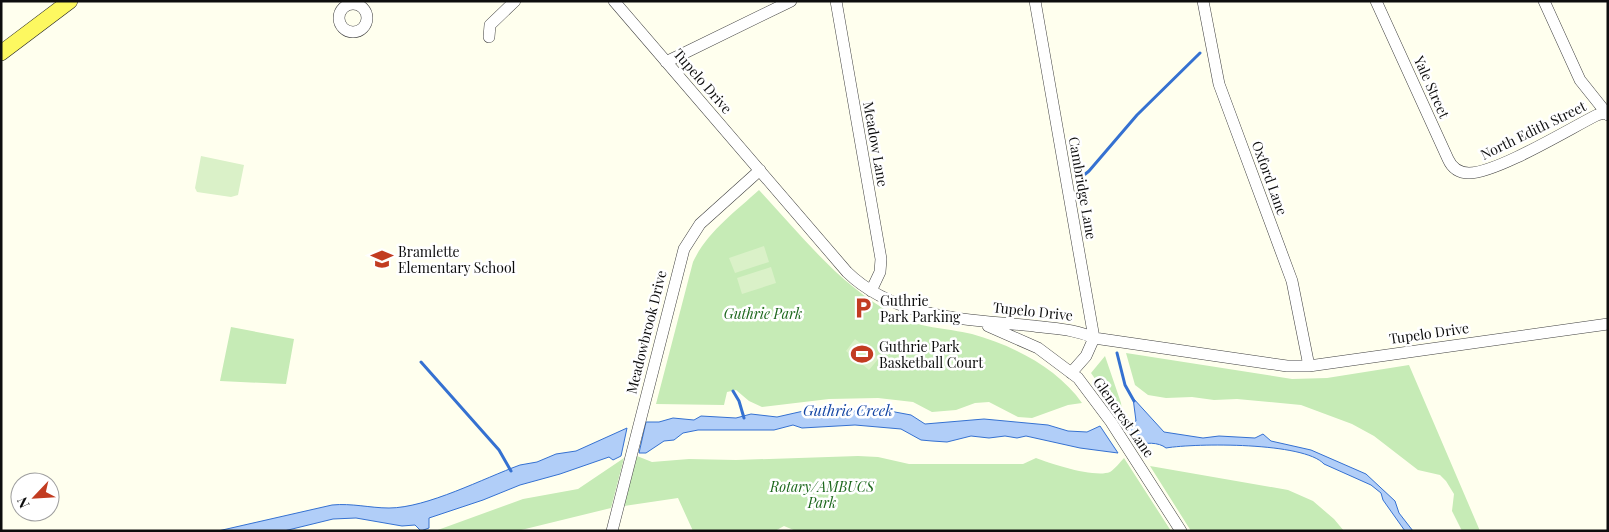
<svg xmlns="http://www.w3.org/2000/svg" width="1609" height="532" font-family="'Playfair Display',serif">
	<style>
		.green { fill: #c6ebb6 }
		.pitch { fill: #daf1c8 }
		.water { fill: #b1cef8; stroke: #3571d1 }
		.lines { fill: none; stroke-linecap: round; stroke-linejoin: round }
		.stream { stroke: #3571d1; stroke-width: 3 }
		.minor-casing { stroke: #404040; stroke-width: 12 }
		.major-casing { stroke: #1e1e1e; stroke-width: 16 }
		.minor { stroke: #fff; stroke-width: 11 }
		.major { stroke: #fdf860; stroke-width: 15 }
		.labels { text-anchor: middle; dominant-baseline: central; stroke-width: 5; stroke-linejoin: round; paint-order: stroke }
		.street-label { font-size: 14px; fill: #0d0d0d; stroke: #fff }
		.poi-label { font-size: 14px; fill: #0d0d0d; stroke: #fff; text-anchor: start }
		.park-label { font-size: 14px; font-style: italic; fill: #1c671c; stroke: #fff }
		.water-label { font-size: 15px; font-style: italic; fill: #1345a3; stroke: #fff }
	</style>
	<rect width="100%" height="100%" fill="#ffe"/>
	<path class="green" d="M759,190c42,45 81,96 136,125 23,13 52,13 77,19 40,11 86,34 110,69l-14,2 -36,13 -14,-1 -29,-15 -14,1 -19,7 -24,2 -19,-10 -35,-4 -49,1 -67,8 -13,-6 -13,-11 -9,2 -3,13 -68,-1 37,-142c14,-30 42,-50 66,-72z
		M231,327l63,12 -8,45 -66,-3z
		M1126,353l166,26 35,-1 82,-13 71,166h-18l-10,-20 2,-17 -8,-13 -6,-6 -22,-5 -44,-34 -22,-12 -51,-19 -64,-6 -23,1 -22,-3 -26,1 -18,-3 -13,-10z
		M1105,356l16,47 1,9 -3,1 -28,-40z
		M637,456l15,6 37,-3 47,1 122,-4 20,1 31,7h114l13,-6c15,6 59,20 74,14 5,-3 10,-10 14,-14l47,73h-375l-12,-5 -9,5h-82l-15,-33 -54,8z
		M624,458l-13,50 -94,23h-82l88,-32 55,-10z
		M1150,466l138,24 25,11 21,18 10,12h-153z"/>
	<path class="pitch" d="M201,156l43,9 -6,30 -7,2 -34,-5 -2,-4z
		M764,246l5,16 -34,11 -6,-15z
		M771,267l5,16 -34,11 -5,-16z
		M855,339l24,19 -10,12 -23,-19z"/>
	<path class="water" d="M1133,398l31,34 39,6 16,-2 36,2 8,-4 8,7 40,9 55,24 29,27 4,12 14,18h-8l-22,-31 -2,-7 -10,-8 -47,-21c-20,-22 -128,-21 -158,-16 -7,-6 -22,-6 -30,-2l-13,-21 13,-4z
		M828,409l10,4 24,-3 33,2 16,3 14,9 59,-5 64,6 20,6 19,1 13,-6 18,27 -38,-5 -54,-12 -9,2 -12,-2 -16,2 -18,-2 -24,6 -15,-1 -11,-1 -20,-11 -46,-4 -53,3 -9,-3 -19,5h-76l-15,3 -9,7 -10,1 -18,12h-7l7,-31h13l14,-4 21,2 7,-4 35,2 15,-4 26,3 31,-7z
		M627,428l-6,28 -8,4 -4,-3 -49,17 -40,11 -37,15 -54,18v10l-8,3 -6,-6 -13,1 -46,-8 -23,1 -49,12h-66l114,-26c20,-2 38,3 57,3 38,0 95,-30 131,-43l17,-3 19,-8 20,-3z"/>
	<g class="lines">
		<path class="stream" d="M1078,180l11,-9 48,-56 63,-62
			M1117,353l8,32 9,16
			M421,362l78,88 12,21
			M733,391l6,10 5,17"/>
		<g class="minor-casing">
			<path id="minor" d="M614,1l233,271c49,48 123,47 187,54 21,3 41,3 60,12l193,28h22l299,-42
				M836,1l45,258 -1,13 -9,19
				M1035,1l59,337 -8,18 -15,17
				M1203,1l16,83 73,197 17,85
				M1376,1l72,158c4,9 11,14 21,14 28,0 100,-44 128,-58l11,-3
				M1544,1l36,79 28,35
				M339 18a14 14 0 1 1 28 0a14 14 0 1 1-28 0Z
				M489,37l1,-12 25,-24
				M666,62l125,-61
				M988,326l50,22 40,30 33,44 70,109
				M612,531l72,-282 16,-25 60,-54"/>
		</g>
		<g class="major-casing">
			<path id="major" d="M1,53l69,-52"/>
		</g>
		<use href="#minor" class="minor"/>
		<use href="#major" class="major"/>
	</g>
	<defs>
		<g id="school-bare" transform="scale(1.725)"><path d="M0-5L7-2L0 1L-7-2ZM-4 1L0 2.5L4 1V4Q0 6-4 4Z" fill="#c23c21" stroke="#fff" stroke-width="2.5" paint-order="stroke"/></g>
		<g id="parking-bare" transform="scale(1.725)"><path d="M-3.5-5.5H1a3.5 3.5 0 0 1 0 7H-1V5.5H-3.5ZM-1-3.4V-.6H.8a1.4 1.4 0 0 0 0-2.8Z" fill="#c23c21" stroke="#fff" stroke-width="2.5" paint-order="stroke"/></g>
		<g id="stadium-bare" transform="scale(1.725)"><path d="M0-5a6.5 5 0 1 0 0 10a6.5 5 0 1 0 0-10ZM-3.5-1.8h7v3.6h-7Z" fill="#c23c21" stroke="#fff" stroke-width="2.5" paint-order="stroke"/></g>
	</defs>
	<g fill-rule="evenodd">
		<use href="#school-bare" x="382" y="259"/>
		<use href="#parking-bare" x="863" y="308"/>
		<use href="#stadium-bare" x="862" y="354"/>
	</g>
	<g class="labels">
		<g class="street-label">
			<text transform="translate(703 81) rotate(49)">Tupelo Drive</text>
			<text transform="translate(1432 87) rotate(66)">Yale Street</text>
			<text transform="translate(1533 130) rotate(-26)">North Edith Street</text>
			<text transform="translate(876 144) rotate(80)">Meadow Lane</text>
			<text transform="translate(1270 178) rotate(70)">Oxford Lane</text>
			<text transform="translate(1083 188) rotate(80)">Cambridge Lane</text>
			<text transform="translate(1033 311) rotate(6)">Tupelo Drive</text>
			<text transform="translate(646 332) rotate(-76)">Meadowbrook Drive</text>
			<text transform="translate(1429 333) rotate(-8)">Tupelo Drive</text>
			<text transform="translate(1124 417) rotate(55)">Glencrest Lane</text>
		</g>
		<g class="poi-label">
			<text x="398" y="251">Bramlette<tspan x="398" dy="16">Elementary School</tspan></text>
			<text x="880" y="300">Guthrie<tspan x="880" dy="16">Park Parking</tspan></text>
			<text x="879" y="346">Guthrie Park<tspan x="879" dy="16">Basketball Court</tspan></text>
		</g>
		<g class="park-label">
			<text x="763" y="313">Guthrie Park</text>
			<text x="822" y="486">Rotary/AMBUCS<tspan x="822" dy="16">Park</tspan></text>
		</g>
		<g class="water-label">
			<text x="848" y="410">Guthrie Creek</text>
		</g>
	</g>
	<rect width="1609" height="532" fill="none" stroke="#0d0d0d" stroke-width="5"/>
	<g transform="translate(35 497) rotate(245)"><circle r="24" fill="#ffffff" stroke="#9e9e9e"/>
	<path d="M0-4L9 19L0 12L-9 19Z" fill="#c23c21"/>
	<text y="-8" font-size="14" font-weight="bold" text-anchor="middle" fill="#0d0d0d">N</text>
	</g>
</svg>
